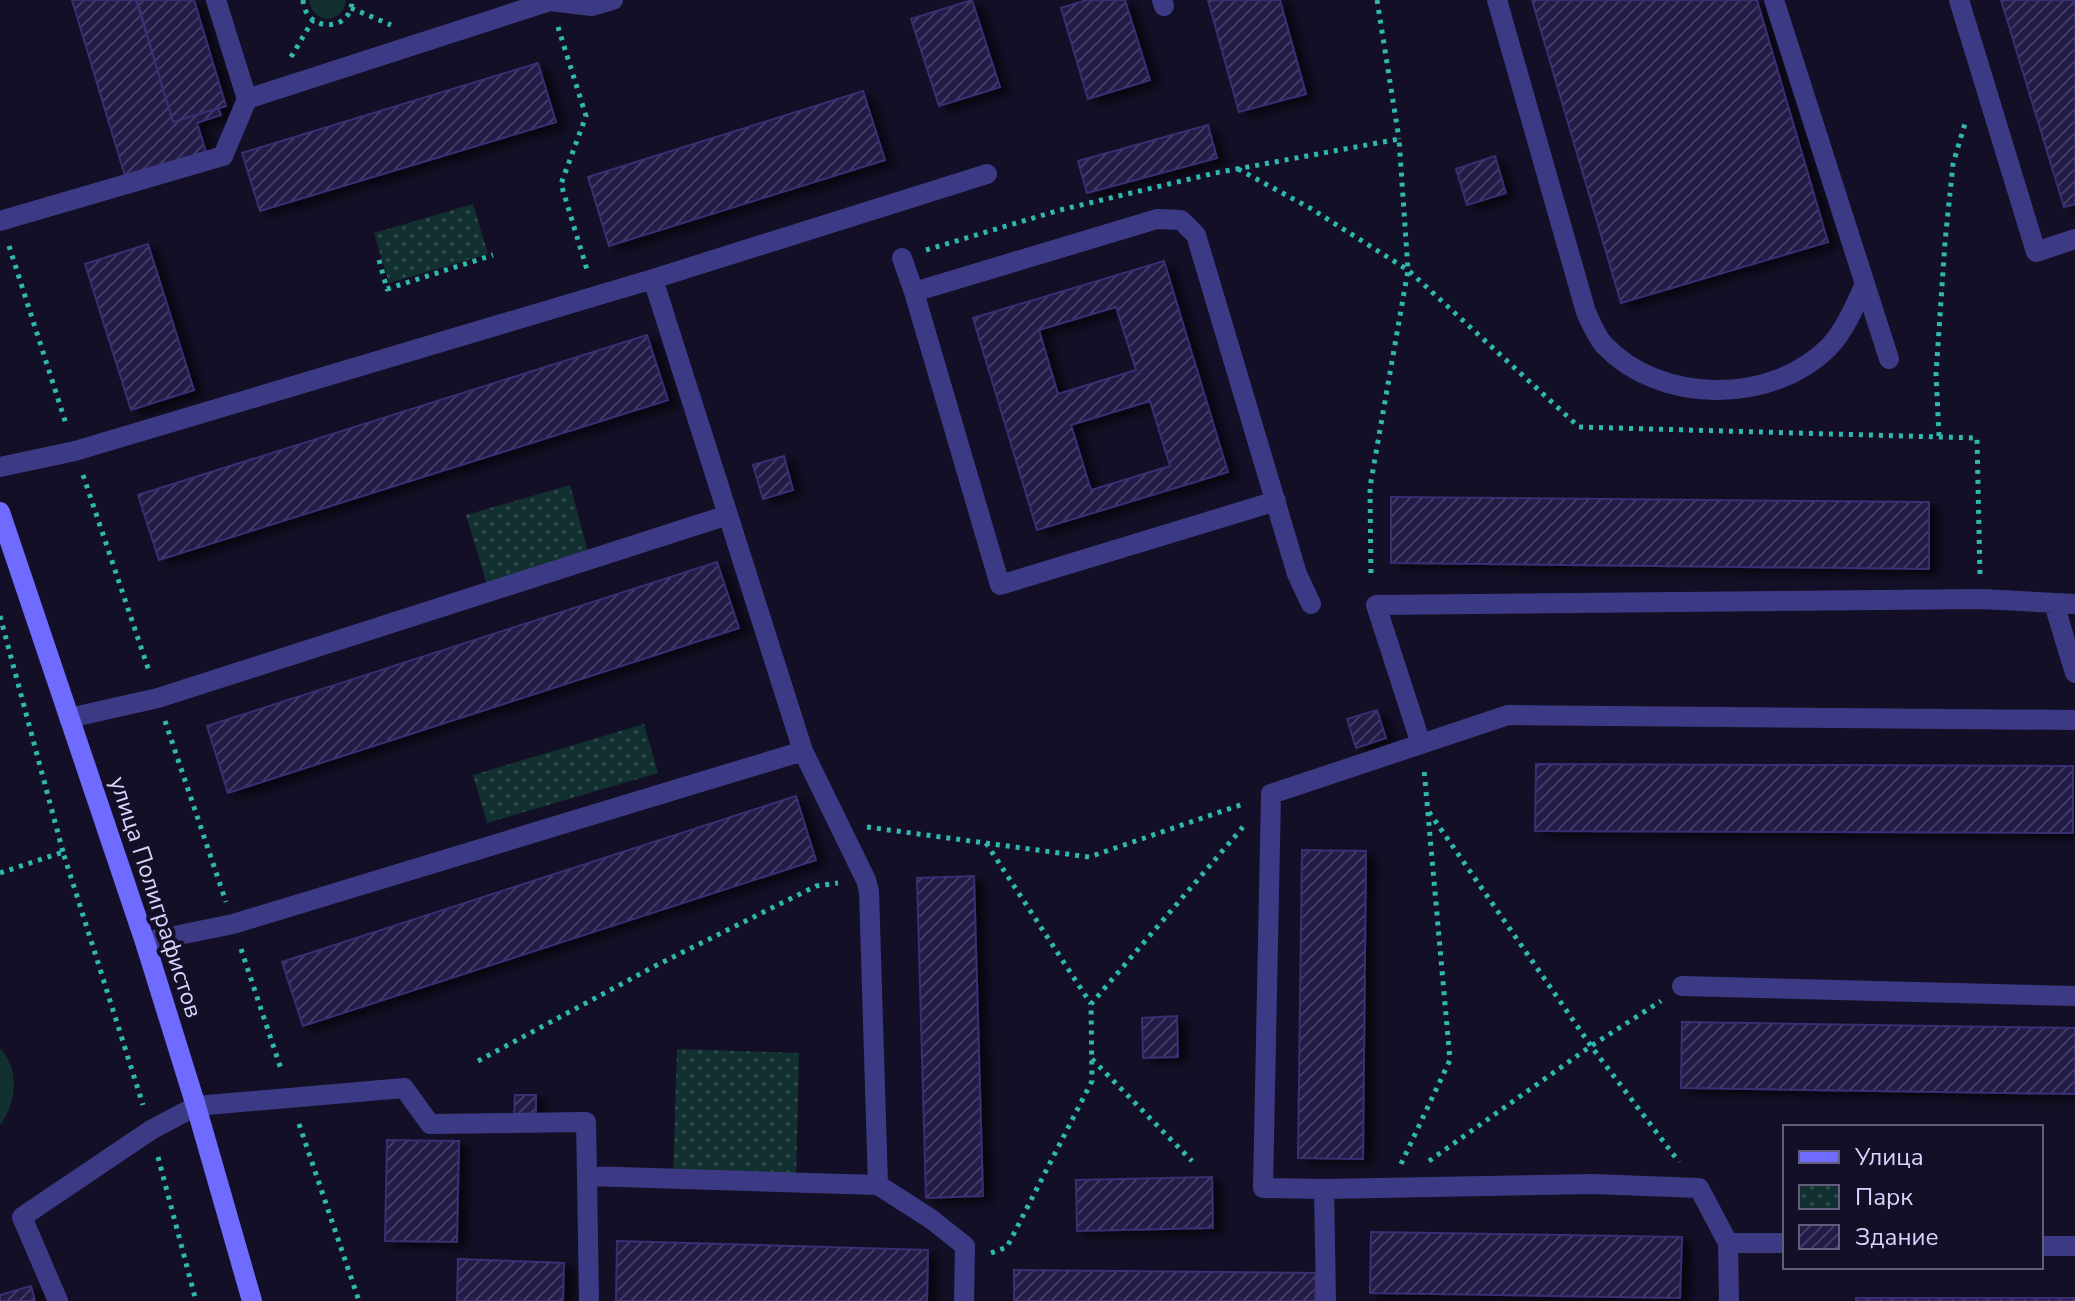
<svg xmlns="http://www.w3.org/2000/svg" width="2075" height="1301" font-family="'Nunito Sans',sans-serif">
	<style>
		.green { fill: #12302f }
		.park { fill: url(#park-dots) }
		.building { fill: url(#building-hatch); stroke: #3b2d73; stroke-width: 2; fill-rule: evenodd; filter: url(#shadow) }
		.lines { fill: none; stroke-linecap: round; stroke-linejoin: round }
		.path { stroke: #2fb8b0; stroke-width: 5; stroke-dasharray: 4 6; stroke-linecap: butt }
		.lane { stroke: #3d3a85; stroke-width: 20 }
		.secondary { stroke: #6f6bff; stroke-width: 20 }
		.labels { text-anchor: middle; dominant-baseline: central; stroke-width: 8; stroke-linejoin: round; paint-order: stroke }
		.street-label { font-size: 24px; fill: #d9d4ff; stroke: #130f26 }
	</style>
	<defs>
		<pattern id="park-dots" width="8" height="8" patternUnits="userSpaceOnUse" patternTransform="scale(2)"><rect width="8" height="8" fill="#12302f"/><path d="M2 2h.1M6 6h.1" fill="none" stroke="#344d4e" stroke-width="1.8" stroke-linecap="round"/></pattern>
		<pattern id="building-hatch" width="6" height="6" patternUnits="userSpaceOnUse" patternTransform="scale(2)"><rect width="6" height="6" fill="#241b47"/><path d="M-1 1l2-2M0 6l6-6M5 7l2-2" fill="none" stroke="#433b63"/></pattern>
		<filter id="shadow"><feDropShadow dx="9" dy="5" stdDeviation="4" flood-color="#0009"/></filter>
	</defs>
	<rect width="100%" height="100%" fill="#130f26"/>
	<path class="green" d="M309,0h37c-3,25 -33,25 -37,0z
		M0,1048c20,22 17,54 0,77z"/>
	<path class="park" d="M473,204l15,50 -99,29 -15,-50z
		M570,485l20,74 -101,32 -23,-76z
		M644,724l14,49 -171,50 -14,-48z
		M677,1049l122,4 -3,129 -123,-3z"/>
	<path class="building" d="M72,0h65l36,122 45,-14 3,7 -24,8 9,29 -81,24z
		M136,0h58l32,106 -53,16z
		M972,0l28,87 -61,19 -28,-87z
		M1087,0h38l25,80 -62,19 -27,-91z
		M1208,0h72l26,94 -67,18z
		M1532,0h225l71,242 -207,61z
		M2001,0h74v204l-11,3z
		M538,63l18,59 -296,89 -18,-58z
		M863,91l22,69 -276,86 -21,-69z
		M1208,125l9,33 -130,35 -9,-32z
		M1495,156l11,37 -39,12 -11,-36z
		M148,244l46,146 -63,20 -46,-146z
		M1164,261l64,211 -191,58 -64,-212zM1116,307l20,63 -78,24 -19,-64zM1150,401l20,65 -79,24 -20,-65z
		M647,335l21,65 -509,160 -21,-65z
		M784,456l9,34 -30,9 -10,-34z
		M1391,497l538,5v67l-538,-6z
		M717,562l22,66 -511,165 -21,-67z
		M1377,710l9,28 -30,10 -9,-29z
		M1536,764l537,2v67l-538,-2z
		M796,796l20,64 -513,166 -21,-64z
		M1302,850l64,1 -3,308 -65,-1z
		M974,876l9,320 -57,2 -9,-320z
		M1177,1016l1,41 -35,1 -1,-40z
		M1682,1022l393,6v66l-394,-6z
		M515,1095h21v22h-22z
		M387,1140l72,1 -2,101 -72,-1z
		M1212,1177l1,51 -136,3 -1,-51z
		M1371,1232l311,5 -2,61 -310,-5z
		M617,1241l311,9 -1,51h-311z
		M458,1259l106,4 -1,38h-106z
		M1014,1270l302,3 -1,28h-301z
		M31,1286l4,15h-35v-6z
		M1856,1298h219v3h-219z"/>
	<g class="lines">
		<path class="path" d="M303,0c2,33 49,33 49,0
			M1377,0l22,139
			M351,8l40,17
			M558,27l28,89 -25,68 27,89
			M291,57l22,-37
			M1238,169l72,39 98,62 171,157 398,11 3,138
			M9,246l58,181
			M926,250l134,-40 155,-37 184,-34 9,131 -38,217 1,92
			M379,260l8,29 106,-34
			M1939,436l-3,-62 9,-132 8,-78 13,-44
			M83,475l67,199
			M0,616l63,236
			M165,721l61,181
			M1429,812l162,234 88,116
			M867,827l222,30 157,-54
			M986,843l105,161
			M0,873l63,-21 80,253
			M241,949l41,123
			M1092,1059l100,102
			M478,1061l177,-95 161,-80 22,-3
			M299,1124l60,177
			M158,1157l38,144
			M1429,1161l162,-115 70,-45
			M1401,1164l49,-104 -26,-291
			M991,1253l16,-6 85,-166 -1,-77 152,-177"/>
		<path class="lane" d="M216,0l31,99
			M1162,0l2,6
			M1497,0l89,312c5,11 10,24 18,33 56,59 166,60 224,3 17,-18 27,-42 37,-64
			M1774,0l115,359
			M1959,0l77,252 39,-13
			M0,221l223,-65 24,-57 303,-98 42,5 21,-6
			M902,258l12,34
			M653,279l334,-105
			M0,467l75,-16 578,-172 150,472 -570,173 -88,18
			M1276,501l-276,84 -86,-293 243,-73 24,1 15,15 101,339 14,30
			M2054,604l21,69
			M69,718l89,-20 570,-183
			M1421,744l-45,-139 605,-6 94,5
			M803,751l63,129 3,11 9,294
			M1682,986l393,10
			M587,1176l2,125
			M1324,1189l-61,-1 8,-394 237,-79 567,5
			M2041,1246h34
			M58,1301l-36,-84 129,-87 45,-24 208,-18 26,36 156,-2 1,54 291,9 53,34 34,27 -1,55
			M1326,1301l-2,-112 268,-5 107,4 29,55
			M1729,1301l-1,-58h57"/>
		<path class="secondary" d="M0,512l145,430 51,164 56,195"/>
	</g>
	<g class="labels">
		<g class="street-label">
			<text transform="translate(156 897) rotate(72)">улица Полиграфистов</text>
		</g>
	</g>
	<rect x="1783" y="1125" width="260" height="144" fill="#130f26" stroke="#625e7d" stroke-width="2"/>
	<rect x="1799" y="1151" width="40" height="12" fill="#6f6bff" stroke="#625e7d" stroke-width="2"/>
	<text x="1855" y="1165" font-size="24" fill="#d9d4ff">Улица</text>
	<rect x="1799" y="1185" width="40" height="24" fill="url(#park-dots)" stroke="#625e7d" stroke-width="2"/>
	<text x="1855" y="1205" font-size="24" fill="#d9d4ff">Парк</text>
	<rect x="1799" y="1225" width="40" height="24" fill="url(#building-hatch)" stroke="#625e7d" stroke-width="2"/>
	<text x="1855" y="1245" font-size="24" fill="#d9d4ff">Здание</text>
</svg>
